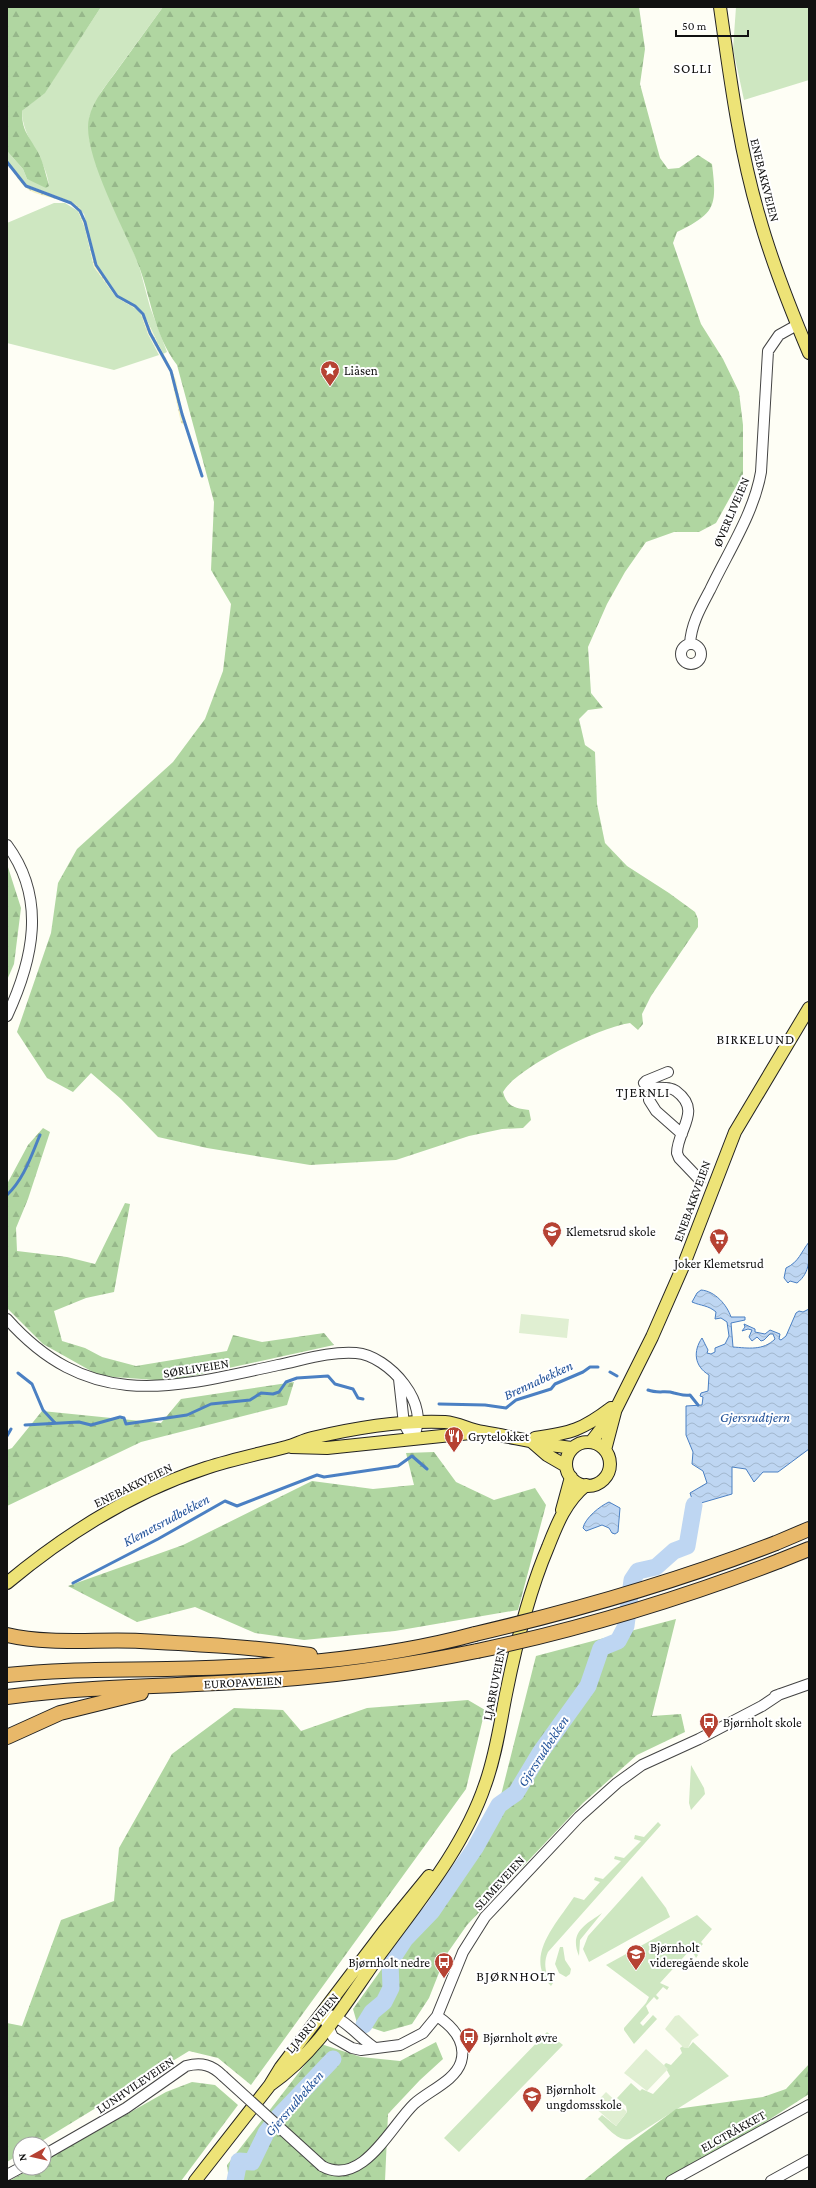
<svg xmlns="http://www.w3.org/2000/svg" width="816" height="2188" font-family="'Crimson Pro',serif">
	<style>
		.grass { fill: #cee7c1 }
		.forest { fill: url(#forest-firs) }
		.sand { fill: url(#sand-dots) }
		.pitch { fill: #e0efd2 }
		.water { fill: url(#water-waves); stroke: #4b80c3 }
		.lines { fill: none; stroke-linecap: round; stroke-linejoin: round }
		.stream { stroke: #4b80c3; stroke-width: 3 }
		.river { stroke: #bed6f2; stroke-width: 17 }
		.minor-casing { stroke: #444; stroke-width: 12 }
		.major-casing { stroke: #222; stroke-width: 14 }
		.highway-casing { stroke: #222; stroke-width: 16 }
		.minor { stroke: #fff; stroke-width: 10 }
		.major { stroke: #ede377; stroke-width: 12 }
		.highway { stroke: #e8b869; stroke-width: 14 }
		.minor-bridge-casing { stroke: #444; stroke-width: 12; stroke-linecap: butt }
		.highway-bridge-casing { stroke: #222; stroke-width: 16; stroke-linecap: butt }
		.minor-bridge { stroke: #fff; stroke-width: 10 }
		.highway-bridge { stroke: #e8b869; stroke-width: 14 }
		.labels { text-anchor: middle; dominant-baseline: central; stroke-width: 4; stroke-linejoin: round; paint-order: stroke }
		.street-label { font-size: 13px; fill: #111; stroke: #fff }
		.poi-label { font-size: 13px; fill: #111; stroke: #fff; text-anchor: start }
		.neighbourhood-label { font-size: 14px; letter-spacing: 1px; fill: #111; stroke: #fff }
		.water-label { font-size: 14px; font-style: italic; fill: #23539a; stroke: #fff }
	</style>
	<defs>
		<pattern id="forest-firs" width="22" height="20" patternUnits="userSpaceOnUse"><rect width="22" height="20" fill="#b0d6a1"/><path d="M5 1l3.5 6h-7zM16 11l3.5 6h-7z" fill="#96b78a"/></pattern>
		<pattern id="sand-dots" width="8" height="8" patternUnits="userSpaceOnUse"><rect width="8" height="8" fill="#f6f3c5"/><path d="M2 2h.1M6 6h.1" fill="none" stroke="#d2cfa8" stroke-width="1.8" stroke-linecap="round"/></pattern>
		<pattern id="water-waves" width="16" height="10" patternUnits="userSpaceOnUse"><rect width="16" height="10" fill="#bed6f2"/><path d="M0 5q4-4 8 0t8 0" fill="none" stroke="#a2b7ce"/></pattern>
	</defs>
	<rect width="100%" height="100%" fill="#fefef5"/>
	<path class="grass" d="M101,7h62l-62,85 -12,26v20l28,77 21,47 12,45 17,45 -4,2 -20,-42 -25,-17 -21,-30 -13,-51 -12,-12 -45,-17 -20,-24v-10l16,18 4,10 22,7c-3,-29 -27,-47 -27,-75l23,-19z
		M736,7h73v73l-65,20 -11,-51z
		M54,203h11l13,8 7,17 9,39 22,30 22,13 3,4 7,20 11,21 -45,15 -107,-27v-120z
		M691,1765l13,23 1,6 -14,16 -2,-7z
		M658,1822l3,3 -113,127c-5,11 -3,23 5,31l-2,3c-28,-29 6,-63 23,-89l10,3 16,-18 -6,-2 1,-3 8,2 18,-18 -7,-2 1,-3 9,2 17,-17 -7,-2 1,-4 9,2z
		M642,1876l24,32 4,9 -81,45 -6,-13 5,-13z
		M602,1913l-22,27 -1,16c-10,-24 6,-31 23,-43z
		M697,1915l15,14 -11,13 2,2 -8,8 3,3 -2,3 -5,-9 -31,34 9,4 -2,3 -4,-3 -7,8 3,3 -2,2 -3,-3 -8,9 3,7 -9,10 3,3 10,-11 4,4 -23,25 -10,-14v-2l22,-25 3,-6 -43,-32z
		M560,1947h3l2,13 6,9 -1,5 -4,3 -7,-4 -4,-9z
		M547,2032l16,13 -104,107 -15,-14z
		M693,2042l36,34 -99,63c-12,3 -23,-12 -32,-20l4,-4 14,11 11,-14 -1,-6 -9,-8 14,-15 9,8 2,-2 11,5 17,-18 -6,-11 2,-2 5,2 11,-12 -2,-5 3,-2 5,2z"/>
	<path class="forest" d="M7,7h94l-56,86 -23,18c0,19 5,22 14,38 6,9 9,22 12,33l1,4 -3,2 -19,-9 -4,-10 -16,-18z
		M163,7h476l6,42 -5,35 20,74 8,11 11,-1 19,-13 14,9c5,42 4,49 -35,68l-4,11 28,81 22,35 16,33 4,33v49l-27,49 -17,9h-25l-28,10 -21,30 -18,32 -19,43 3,46 12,15 -15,2 -9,9 6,26 10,7 2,52 8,39 22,23 42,27 26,19 3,7v8l-47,69 -9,18 1,10 -5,6 -8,-7c-29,4 -113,44 -127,69 4,15 12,16 26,18l2,10 -8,8 -21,1 -33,7 -73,24 -86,5 -103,-17 -49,-11 -37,-38 -30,-26 -18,19 -26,-14 -30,-46 34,-99 7,-50 19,-34 96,-87 32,-43 18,-48 8,-67 -20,-34 3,-68 -37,-137c-24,-32 -26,-69 -40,-104 -13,-33 -56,-110 -48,-143 4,-18 19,-35 29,-49 15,-21 30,-41 45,-62z
		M7,864l14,44 -7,56 -7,16z
		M43,1128l7,4 -22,67 -12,29 1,23 50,6 28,7 30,-61 5,1 -16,88 -28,6 -32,13 8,30 23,7 17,9 34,9 91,-15 6,-16 29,7 62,-9 10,12 -165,36 -69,-5 -57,-32 -36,-36v-124l21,-39z
		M294,1382l-7,23 -146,37 -134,64v-56l5,-2 30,-37 119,12 20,-24z
		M434,1452l22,30 38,18 41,-12 11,17 -28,105 -123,21 -91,9 -49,-7 -60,-26 -58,15 -69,-36 115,-41 129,-64 61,8 41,-4 -8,-32z
		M676,1619l-24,97 29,-2 4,18 -48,23 -54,48 -116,122 -21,30 -17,43 -17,26 -28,8 -27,-9 -4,-14 145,-202 38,-151z
		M468,1700l17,10 -19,79 -215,296 -33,-27 -29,-7 -152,93h-17v10l-13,8v-139l15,3 39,-106 53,-19 5,-53 53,-94 62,-46 49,2 18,21 66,-23z
		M436,2042l7,17 -23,21 -32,34 -3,67h-156l-2,-16 94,-121 40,13 39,4z
		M809,2064v30l-110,71 -31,16h-85l43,-35 50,-37 87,-12 23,-8z
		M192,2082l23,3 23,20 -57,76h-172l23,-13h12v-7l122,-69z"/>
	<path class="sand" d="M7,161l20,24 45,17 8,6 8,19 9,38 21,30 25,17 10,22 16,30 7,16 8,45 -3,-2 -11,-51 -22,-38 -7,-20 -3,-4 -22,-13 -22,-30 -9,-39 -7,-17c-11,-14 -34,-12 -49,-21 -10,-6 -14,-18 -22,-26z"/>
	<path class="pitch" d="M521,1314l48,5 -2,19 -48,-5z
		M679,2015l20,20 -7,5 -4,8h-4l-19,-19 10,-13z
		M646,2049l22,20 -21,22 -23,-18z
		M606,2092l21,20 -11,14 -23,-20z"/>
	<path class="water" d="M809,1242c0,16 2,30 -12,41l-7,-2 -2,2 -4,-5 2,-10c13,-6 15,-16 23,-26z
		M701,1290c14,1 26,15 30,27h14v3l-14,3 2,24c15,1 30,4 42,-8l-2,-5h-3l-6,6 -3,1 -4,-4 -5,4 -3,-4 3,-7 -4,-1 -6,2 3,-4 -1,-3 11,5v3l10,2 5,-4 10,4 -1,5 2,1 5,-4 10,-23 3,-2 4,1 6,-3v140l-31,23h-15l-9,10 -8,-13 -14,-2v27l-38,11 -4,-12 17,-10 -4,-12 -11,-7 1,-12 -7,-17v-29l16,-1 1,-8 -3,-1 1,-3 7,-2 1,-16c-15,-9 -16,-24 -7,-37l6,12 -1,3 4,1 4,-2v-4l10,-4 4,-8 -2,-14 -6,-4 -6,1 1,-7c-8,-7 -15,-6 -24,-10l5,-9z
		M609,1502l11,6 -2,24 -3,2 -3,-1 -3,-5 -7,-3 -16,6 -3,-3c2,-10 17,-22 26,-26z"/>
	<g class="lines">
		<path class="stream" d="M7,162l19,24 45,17 9,8 5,11 11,43 21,31 18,10 8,8 7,19 21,38 11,43 20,62
			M7,1195c17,-16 24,-39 33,-60
			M610,1372l7,4
			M18,1373l14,11 11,26 12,13
			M648,1390c10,4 18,0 26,3 6,1 9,3 16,2l8,10
			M439,1404l46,1 21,3 10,-8 35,-11 4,-5 28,-12 7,-5h8
			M25,1425l54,-3 12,3 29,-8 4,1 2,6 61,-9 24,-11 39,-4 11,-7 12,1 6,-2 7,-10 11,-4 31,-2 7,8 18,5 5,9 5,1
			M7,1436l4,-7
			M73,1583l85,-44 67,-38 12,5 80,-31 7,2 74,-11 14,-10 15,13"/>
		<path class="river" d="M364,2025l8,-13 12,-10 7,-14 -1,-26 15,-23 27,-28 43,-63 24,-43 17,-12 24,-40 48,-67 13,-38 17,-7 8,-15 6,-46 6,-9 18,-4 18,-16 13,-5 7,-41
			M235,2181l4,-20 13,1 14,-29 13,-17 54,-57"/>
		<g class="minor-casing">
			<path id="minor" d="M690,644c1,-20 11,-37 20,-54 18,-38 44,-77 51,-118l7,-121 11,-16 18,-10
				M681 654a10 10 0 1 1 20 0a10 10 0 1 1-20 0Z
				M7,845c40,54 26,115 0,171
				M668,1072l-22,9 -2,2c6,9 23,1 32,8 27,20 1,39 1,62l2,5 21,22
				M649,1100l7,11 26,23
				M7,1319c83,93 165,69 271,46 25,-5 52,-14 78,-12 32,2 78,53 56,85l-8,-14 -5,-45
				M775,1696l34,-12
				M375,2048c-16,-10 -34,-35 -53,-34l11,23 19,11 9,2 39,-5 23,-12 14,-17 26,-64 22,-35 94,-100 38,-34 25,-18 57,-26 63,-33 18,-12
				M44,2155l82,-47 60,-42c16,-4 26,-1 37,10
				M322,2166c40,22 69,-40 92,-62 14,-13 41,-23 47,-42 6,-20 -9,-36 -24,-46
				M7,2175l13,-7
				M671,2181l138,-76
				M771,2181l38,-21"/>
		</g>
		<g class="major-casing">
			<path id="major" d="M720,7c10,70 19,141 39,209 13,47 31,92 50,137
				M535,1438c36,-5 47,-8 76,-30
				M532,1442l15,13 19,11
				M591,1442l24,-31 37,-74 32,-73 51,-132 74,-124
				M566 1464a22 22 0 1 1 44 0a22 22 0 1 1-44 0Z
				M291,1447l36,1 153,-16
				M605,1450l10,-38
				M562,1510l9,-33
				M7,1583c60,-50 125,-91 199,-115 27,-9 53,-14 80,-21 9,-2 17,-7 26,-9 42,-10 89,-18 133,-16 14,1 24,8 38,10 30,5 59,13 90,16
				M270,2085c50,-35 76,-84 111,-132 38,-52 83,-106 104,-168 11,-30 15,-61 21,-91 10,-50 22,-100 42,-147 9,-23 18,-46 38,-62
				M195,2181l75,-96 11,-18 103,-136 45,-55"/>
		</g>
		<g class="highway-casing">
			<path id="highway" d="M776,1543l33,-14
				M779,1561l30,-12
				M7,1635c43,10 90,4 133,6 57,3 114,6 170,14
				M7,1675c53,-6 107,-5 160,-6 102,-2 209,-8 308,-35
				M7,1697c96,-13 194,-10 290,-19 61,-5 121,-15 180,-27
				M7,1737l53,-24 81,-20"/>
		</g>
		<use href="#minor" class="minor"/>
		<use href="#major" class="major"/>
		<use href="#highway" class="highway"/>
		<g class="minor-bridge-casing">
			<path id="minor-bridge" d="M223,2076l99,90"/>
		</g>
		<g class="highway-bridge-casing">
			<path id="highway-bridge" d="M475,1634c103,-24 203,-53 301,-91
				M477,1651c104,-22 203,-52 302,-90"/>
		</g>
		<use href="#minor-bridge" class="minor-bridge"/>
		<use href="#highway-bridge" class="highway-bridge"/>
	</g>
	<defs>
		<g id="sight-pin" transform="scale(1)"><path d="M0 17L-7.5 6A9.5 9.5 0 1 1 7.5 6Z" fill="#b64233" stroke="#fff"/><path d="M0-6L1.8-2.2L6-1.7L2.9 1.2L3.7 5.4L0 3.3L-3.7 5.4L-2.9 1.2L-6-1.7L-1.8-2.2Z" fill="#fff"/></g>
		<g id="school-pin" transform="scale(1)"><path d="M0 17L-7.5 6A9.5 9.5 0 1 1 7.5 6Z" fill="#b64233" stroke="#fff"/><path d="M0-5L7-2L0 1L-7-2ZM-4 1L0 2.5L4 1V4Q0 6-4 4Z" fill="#fff"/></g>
		<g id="supermarket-pin" transform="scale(1)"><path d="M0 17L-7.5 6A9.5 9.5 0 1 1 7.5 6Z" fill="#b64233" stroke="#fff"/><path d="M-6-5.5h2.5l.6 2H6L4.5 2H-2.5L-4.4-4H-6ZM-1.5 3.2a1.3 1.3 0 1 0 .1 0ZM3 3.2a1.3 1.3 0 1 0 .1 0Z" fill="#fff"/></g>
		<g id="restaurant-pin" transform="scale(1)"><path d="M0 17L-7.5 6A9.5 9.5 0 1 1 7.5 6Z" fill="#b64233" stroke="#fff"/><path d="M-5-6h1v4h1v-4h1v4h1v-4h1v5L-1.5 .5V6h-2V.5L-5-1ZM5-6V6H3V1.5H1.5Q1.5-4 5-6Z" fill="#fff"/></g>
		<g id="bus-pin" transform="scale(1)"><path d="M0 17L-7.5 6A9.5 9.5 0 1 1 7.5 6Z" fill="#b64233" stroke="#fff"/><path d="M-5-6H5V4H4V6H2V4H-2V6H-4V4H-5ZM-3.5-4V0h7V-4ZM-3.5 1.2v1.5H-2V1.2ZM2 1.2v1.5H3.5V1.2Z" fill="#fff"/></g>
	</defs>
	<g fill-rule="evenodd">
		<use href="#sight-pin" x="330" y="370"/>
		<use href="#school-pin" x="552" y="1231"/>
		<use href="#supermarket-pin" x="719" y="1238"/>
		<use href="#restaurant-pin" x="454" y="1436"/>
		<use href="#bus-pin" x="709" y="1722"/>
		<use href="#school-pin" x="636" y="1954"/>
		<use href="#bus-pin" x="444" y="1962"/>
		<use href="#bus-pin" x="469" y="2037"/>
		<use href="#school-pin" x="532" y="2096"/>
	</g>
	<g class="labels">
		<g class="street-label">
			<text transform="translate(765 180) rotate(76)">ENEBAKKVEIEN</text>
			<text transform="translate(731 512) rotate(-67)">ØVERLIVEIEN</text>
			<text transform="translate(692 1201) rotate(-70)">ENEBAKKVEIEN</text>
			<text transform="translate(196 1368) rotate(-9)">SØRLIVEIEN</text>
			<text transform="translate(133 1485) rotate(-26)">ENEBAKKVEIEN</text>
			<text transform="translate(243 1682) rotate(-3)">EUROPAVEIEN</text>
			<text transform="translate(494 1684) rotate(-79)">LJABRUVEIEN</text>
			<text transform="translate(499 1883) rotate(-48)">SLIMEVEIEN</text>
			<text transform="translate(312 2023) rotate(-50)">LJABRUVEIEN</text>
			<text transform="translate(135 2085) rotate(-34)">LUNHVILEVEIEN</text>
			<text transform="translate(733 2131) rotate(-29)">ELGTRÅKKET</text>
		</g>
		<g class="poi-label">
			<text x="344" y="370">Liåsen</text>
			<text x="566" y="1231">Klemetsrud skole</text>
			<text x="719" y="1263" text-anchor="middle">Joker Klemetsrud</text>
			<text x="468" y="1436">Grytelokket</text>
			<text x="723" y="1722">Bjørnholt skole</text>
			<text x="650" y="1947">Bjørnholt<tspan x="650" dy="15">videregående skole</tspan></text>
			<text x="430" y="1962" text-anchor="end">Bjørnholt nedre</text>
			<text x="483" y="2037">Bjørnholt øvre</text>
			<text x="546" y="2089">Bjørnholt<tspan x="546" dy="15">ungdomsskole</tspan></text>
		</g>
		<g class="neighbourhood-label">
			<text x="693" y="68">SOLLI</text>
			<text x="756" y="1039">BIRKELUND</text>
			<text x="643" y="1092">TJERNLI</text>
			<text x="516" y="1976">BJØRNHOLT</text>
		</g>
		<g class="water-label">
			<text transform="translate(538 1380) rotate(-25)">Brennabekken</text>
			<text x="755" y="1417">Gjersrudtjern</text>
			<text transform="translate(166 1520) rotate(-28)">Klemetsrudbekken</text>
			<text transform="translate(543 1751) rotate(-57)">Gjersrudbekken</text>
			<text transform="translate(294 2103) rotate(-49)">Gjersrudbekken</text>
		</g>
	</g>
	<rect width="816" height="2188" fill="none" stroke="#111111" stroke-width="16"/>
	<g transform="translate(32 2156) rotate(262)"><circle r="19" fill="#ffffff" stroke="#a0a0a0"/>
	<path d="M0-3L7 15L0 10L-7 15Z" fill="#b64233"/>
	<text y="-6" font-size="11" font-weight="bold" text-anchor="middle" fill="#111111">N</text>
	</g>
	<path d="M676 30v6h72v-6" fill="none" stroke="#111111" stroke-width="2"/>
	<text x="682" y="30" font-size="12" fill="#111111" stroke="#ffffff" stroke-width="3" paint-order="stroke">50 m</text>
</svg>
